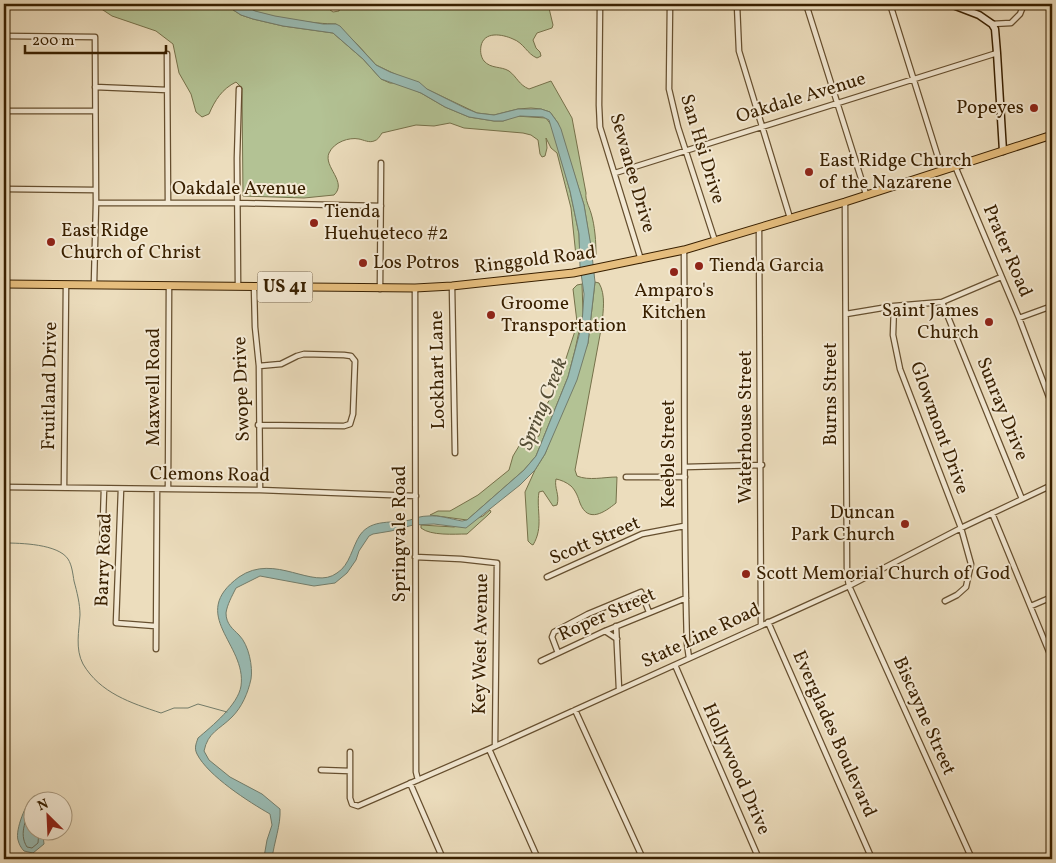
<svg xmlns="http://www.w3.org/2000/svg" width="1056" height="863" font-family="Vollkorn,serif">
	<style>
		.green { fill: #b3c294; stroke: #76714a }
		.water { fill: #99bbb3; stroke: #737d6b }
		.lines { fill: none; stroke-linecap: round; stroke-linejoin: round }
		.shore { stroke: #696e5a; stroke-width: 1 }
		.stream { stroke: #737d6b; stroke-width: 1 }
		.street-casing { stroke: #664f2f; stroke-width: 7 }
		.secondary-casing { stroke: #392000; stroke-width: 9 }
		.primary-casing { stroke: #392000; stroke-width: 9 }
		.street { stroke: #f3e9d4; stroke-width: 4.5 }
		.secondary { stroke: #f3e9d4; stroke-width: 6 }
		.primary { stroke: #e6be7e; stroke-width: 7 }
		.poi-dot { fill: #8f2418; stroke: #f3e9d4; stroke-width: 2 }
		.labels { text-anchor: middle; dominant-baseline: central; stroke-width: 4; stroke-linejoin: round; paint-order: stroke }
		.shield { fill: #f3e9d4; stroke: #715c40; stroke-width: 1 }
		.shield-label { font-size: 18px; font-weight: bold; fill: #392000 }
		.street-label { font-size: 19px; fill: #392000; stroke: #f3e9d4 }
		.poi-label { font-size: 19px; fill: #392000; stroke: #f3e9d4; text-anchor: start }
		.water-label { font-size: 20px; font-style: italic; fill: #564e36; stroke: #f3e9d4 }
	</style>
	<rect width="100%" height="100%" fill="#ecddbd"/>
	<filter id="stains"><feTurbulence type="fractalNoise" baseFrequency=".004" numOctaves="4"/><feColorMatrix values="0 0 0 0 .2 0 0 0 0 .09 0 0 0 0 .02 0 0 0 .5 -.17"/></filter>
	<radialGradient id="worn" r=".72"><stop offset=".6" stop-color="#630" stop-opacity="0"/><stop offset="1" stop-color="#630" stop-opacity=".3"/></radialGradient>
	<path class="green" d="M94,4h130l17,11 12,4 30,7 50,7 30,26 18,20 9,4h8l23,10 24,14 24,10 25,4h9l13,-5 30,2 6,8 18,65 9,43 1,23 -4,-1 -5,-48 -14,-55 -6,-5 -5,-10 1,10 -2,8 -3,1 -2,-3 -2,-14 -7,-5 -8,-2 -59,-5 -14,-5 -16,3 -18,-1 -34,8c-2,3 -4,7 -8,8 -5,2 -10,-1 -15,-2 -10,-2 -25,3 -30,14 -6,14 19,29 5,42l-30,3 -61,-2 -1,-108 -6,-6c-14,7 -21,18 -27,32l-7,3 -6,-5 -5,-18 -12,-21 -6,-29 -17,-13 -44,-15z
		M242,4h80l11,8 6,-1 2,-7h207l5,21 -1,3 -15,5 -4,7 3,8 4,4 1,4 -4,2c-10,-4 -13,-15 -24,-19 -11,-5 -29,-8 -32,7 -1,6 0,11 3,15 7,8 17,5 25,10 8,6 10,14 20,18l22,-8 21,37 14,75c-1,7 3,13 5,20 4,13 5,29 5,42h-4l-8,-50 -26,-82 -5,-7 -3,-4 -9,-3 -10,-1 -13,1 -24,6 -17,-2 -101,-48 -19,-21 -21,-20c-20,0 -62,-6 -80,-12 -5,-2 -9,-6 -14,-8z
		M595,282l4,1c7,12 4,28 3,41l-27,146 2,6c12,5 27,1 40,1l-1,26c-11,9 -28,21 -36,0 -2,-6 -4,-12 -9,-17 -5,-4 -10,-6 -15,-7 -2,9 4,16 1,26l-4,1 -10,-15 -4,1c-3,18 5,35 -6,53l-2,-1 -3,-3 -3,-49 10,-22 10,-16 43,-111z
		M582,284l1,29 -8,37 -7,27 -32,79 -12,14 -57,50 -37,-5 8,-4h12l28,-16 31,-25 4,-14 6,-10 6,-5 8,-2 6,-3 8,-32 9,-15 19,-58 2,-9 -4,-33 4,-4z
		M490,510l1,2 -3,3 -21,19c-13,0 -36,2 -46,-6v-3l33,2 29,-11z"/>
	<path class="water" d="M224,4h18l13,7 20,5 48,8h13l4,2 36,39 14,7 29,10 8,7 38,19 12,5 17,2 24,-6h23l9,3 8,11 3,6 23,76 7,41 4,36 -7,61 -11,37 -32,74 -10,16 -15,15 -54,43 -32,-4 -21,1 -22,6 -18,3 -4,2 -10,15 -3,9 -9,13 -12,10 -21,3 -54,-10 -24,12c-4,8 -9,17 -10,25 0,11 7,16 13,22 10,10 14,32 12,44 -3,14 -9,28 -19,38 -13,13 -24,15 -28,34l5,9 21,17 32,17 18,15c1,16 -6,33 -8,50h-7l-1,-2 3,-17 5,-15 -2,-11c-21,-12 -62,-38 -73,-60 -3,-6 -1,-10 1,-16 14,-12 40,-33 43,-52 6,-42 -54,-71 -2,-109 36,-25 74,14 98,-4 13,-8 15,-26 23,-38 12,-17 33,-11 50,-15 6,-2 11,-4 18,-4 11,-1 23,3 34,5l5,-1 57,-50 12,-14 32,-79 14,-53 2,-30 -4,-28 -1,-32 -9,-43 -21,-71 -6,-3 -23,-1 -17,5h-9l-25,-4 -24,-10 -24,-14 -40,-14 -18,-20 -30,-26 -50,-7 -30,-7 -12,-4z
		M34,796l7,2 3,2h-12v30l12,1 -1,4 1,9 -11,9 -9,-2c-3,-3 -5,-7 -6,-11 -3,-10 8,-38 16,-44z"/>
	<g class="lines">
		<path class="shore" d="M32,804c-5,14 -14,29 -5,43l5,1 6,-5 1,-13"/>
		<path class="stream" d="M4,543c17,0 54,1 64,16 4,6 5,16 6,22 3,11 6,23 6,34 -1,16 -5,34 3,49 17,29 48,39 78,49l13,-5h14l10,-4 29,8"/>
		<g class="street-casing">
			<path id="street" d="M600,4l-1,101 1,22 41,133
				M670,4l-1,85 9,38 37,114
				M683,4h69
				M806,4l60,190
				M890,4l52,166
				M737,5l2,46 51,167
				M992,24l19,-1 9,-9 4,-10
				M4,36l91,1 1,166 -2,81
				M167,54l1,149
				M95,87l72,3
				M4,111h91
				M955,166l64,152 33,87
				M615,173l382,-120
				M4,189l92,1
				M845,202l2,372 2,12 123,273
				M96,203h142l143,3
				M759,229l2,396
				M684,250c1,132 -1,263 3,394l2,14
				M238,285l-1,-127 2,-69
				M254,286l1,41 4,39 1,124
				M452,286l3,167
				M415,288l1,484 2,8
				M380,289l1,-126
				M942,302l80,197
				M894,306l-1,29 7,34 61,159 10,36 -5,23 -9,8 -12,6
				M846,314l48,-8 48,-4 59,-25
				M1019,318l33,-12
				M258,425l86,1 6,-2 3,-10 2,-53 -4,-5 -7,-1 -40,-1 -7,2 -16,8 -22,2
				M685,467l77,-2
				M626,477h59
				M4,487l256,3 156,6
				M64,487l2,-202
				M121,489l-5,134 39,3
				M168,489l1,-203
				M992,513l60,146
				M102,550l2,-61
				M415,557l46,2 36,4 -2,183
				M547,577l95,-43 42,-8
				M1031,606l21,-9
				M768,622l104,237
				M616,626l3,63
				M605,631l12,8
				M156,649l1,-160
				M558,653l-6,-16 2,-5 34,-18 53,-22 8,20
				M541,661l64,-30 81,-33
				M675,665l84,194
				M575,710l68,149
				M489,749l49,110
				M350,752v46l2,6 6,2 131,-57 360,-163 112,-58 91,-43
				M321,770l29,1
				M410,783l33,76"/>
		</g>
		<g class="secondary-casing">
			<path id="secondary" d="M884,4h58l11,1 26,10 13,9 3,5 2,24 6,98"/>
		</g>
		<g class="primary-casing">
			<path id="primary" d="M4,284l411,4 37,-2 121,-13 111,-23 161,-48 207,-67"/>
		</g>
		<use href="#street" class="street"/>
		<use href="#secondary" class="secondary"/>
		<use href="#primary" class="primary"/>
	</g>
	<g class="poi-dot">
		<circle cx="1034" cy="108" r="5"/>
		<circle cx="809" cy="172" r="5"/>
		<circle cx="314" cy="223" r="5"/>
		<circle cx="51" cy="242" r="5"/>
		<circle cx="363" cy="263" r="5"/>
		<circle cx="699" cy="266" r="5"/>
		<circle cx="674" cy="272" r="5"/>
		<circle cx="491" cy="315" r="5"/>
		<circle cx="989" cy="322" r="5"/>
		<circle cx="905" cy="524" r="5"/>
		<circle cx="746" cy="574" r="5"/>
	</g>
	<g class="labels">
		<rect class="shield" x="257.5" y="271.5" width="55" height="31" rx="4"/>
		<g class="shield-label">
			<text x="285" y="287">US 41</text>
		</g>
		<g class="street-label">
			<text transform="translate(801 98) rotate(-17)">Oakdale Avenue</text>
			<text transform="translate(702 149) rotate(73)">San Hsi Drive</text>
			<text transform="translate(632 173) rotate(74)">Sewanee Drive</text>
			<text x="239" y="189">Oakdale Avenue</text>
			<text transform="translate(1007 251) rotate(67)">Prater Road</text>
			<text transform="translate(535 260) rotate(-7)">Ringgold Road</text>
			<text transform="translate(438 370) rotate(-91)">Lockhart Lane</text>
			<text transform="translate(50 386) rotate(-89)">Fruitland Drive</text>
			<text transform="translate(154 387) rotate(-90)">Maxwell Road</text>
			<text transform="translate(242 389) rotate(-92)">Swope Drive</text>
			<text transform="translate(831 394) rotate(-90)">Burns Street</text>
			<text transform="translate(1002 409) rotate(68)">Sunray Drive</text>
			<text transform="translate(746 427) rotate(-90)">Waterhouse Street</text>
			<text transform="translate(939 428) rotate(70)">Glowmont Drive</text>
			<text transform="translate(669 454) rotate(-90)">Keeble Street</text>
			<text transform="translate(210 475) rotate(1)">Clemons Road</text>
			<text transform="translate(400 534) rotate(-90)">Springvale Road</text>
			<text transform="translate(595 541) rotate(-23)">Scott Street</text>
			<text transform="translate(104 560) rotate(-88)">Barry Road</text>
			<text transform="translate(607 615) rotate(-24)">Roper Street</text>
			<text transform="translate(701 636) rotate(-25)">State Line Road</text>
			<text transform="translate(481 644) rotate(-89)">Key West Avenue</text>
			<text transform="translate(924 716) rotate(66)">Biscayne Street</text>
			<text transform="translate(834 734) rotate(66)">Everglades Boulevard</text>
			<text transform="translate(736 769) rotate(66)">Hollywood Drive</text>
		</g>
		<g class="poi-label">
			<text x="1024" y="108" text-anchor="end">Popeyes</text>
			<text x="819" y="161">East Ridge Church<tspan x="819" dy="22">of the Nazarene</tspan></text>
			<text x="324" y="212">Tienda<tspan x="324" dy="22">Huehueteco #2</tspan></text>
			<text x="61" y="231">East Ridge<tspan x="61" dy="22">Church of Christ</tspan></text>
			<text x="373" y="263">Los Potros</text>
			<text x="709" y="266">Tienda Garcia</text>
			<text x="674" y="291" text-anchor="middle">Amparo's<tspan x="674" dy="22">Kitchen</tspan></text>
			<text x="501" y="304">Groome<tspan x="501" dy="22">Transportation</tspan></text>
			<text x="979" y="311" text-anchor="end">Saint James<tspan x="979" dy="22">Church</tspan></text>
			<text x="895" y="513" text-anchor="end">Duncan<tspan x="895" dy="22">Park Church</tspan></text>
			<text x="756" y="574">Scott Memorial Church of God</text>
		</g>
		<g class="water-label">
			<text transform="translate(544 404) rotate(-68)">Spring Creek</text>
		</g>
	</g>
	<rect width="1056" height="863" fill="none" stroke="#ecddbd" stroke-width="20"/>
	<rect x="5" y="5" width="1046" height="853" fill="none" stroke="#392000" stroke-width="2.5"/>
	<rect x="10" y="10" width="1036" height="843" fill="none" stroke="#392000"/>
	<g transform="translate(48 816) rotate(336)"><circle r="24" fill="#f3e9d4" stroke="#a9997f"/>
	<path d="M0-4L9 19L0 12L-9 19Z" fill="#8f2418"/>
	<text y="-8" font-size="14" font-weight="bold" text-anchor="middle" fill="#392000">N</text>
	</g>
	<path d="M25 45v8h141v-8" fill="none" stroke="#392000" stroke-width="2.5"/>
	<text x="32" y="45" font-size="15" fill="#392000" stroke="#f3e9d4" stroke-width="4" paint-order="stroke">200 m</text>
	<rect width="100%" height="100%" filter="url(#stains)"/>
	<rect width="100%" height="100%" fill="url(#worn)"/>
</svg>
